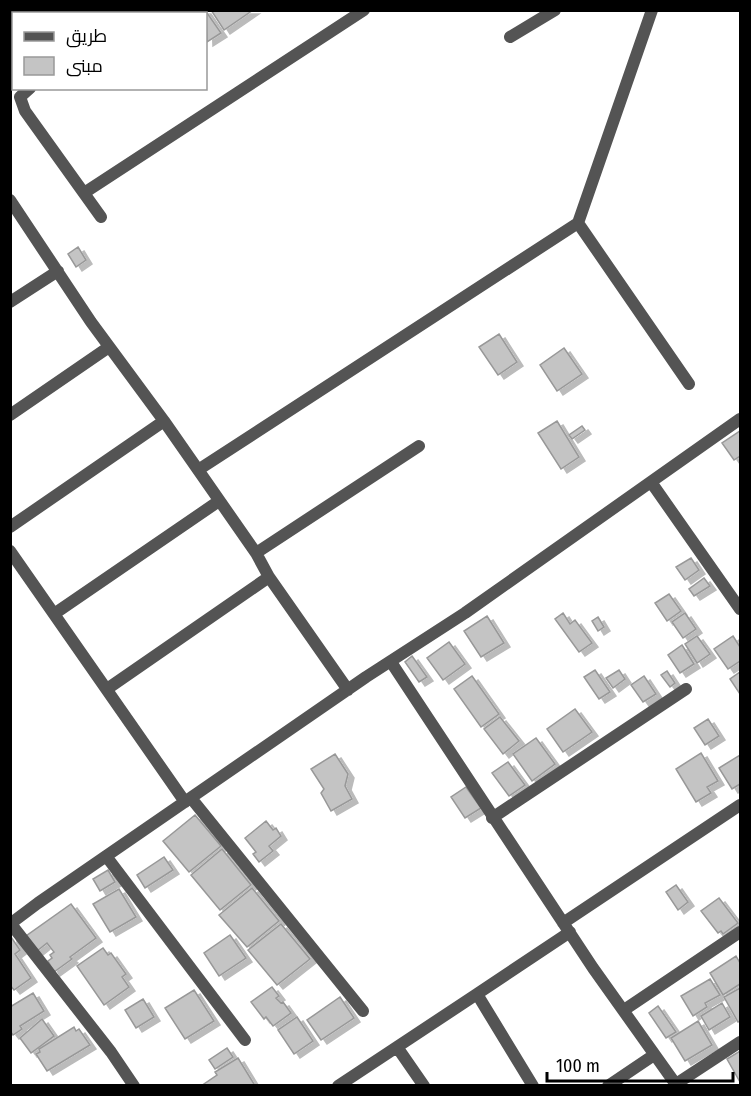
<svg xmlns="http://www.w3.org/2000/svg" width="751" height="1096" font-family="'Fira Sans Condensed',Cairo,sans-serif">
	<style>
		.building { fill: #c4c4c4; stroke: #989898; stroke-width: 1.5; filter: url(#shadow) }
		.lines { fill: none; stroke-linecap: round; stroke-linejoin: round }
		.minor { stroke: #545454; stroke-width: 12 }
	</style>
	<defs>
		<filter id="shadow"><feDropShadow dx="6" dy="4" stdDeviation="0" flood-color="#0004"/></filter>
	</defs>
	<rect width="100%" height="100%" fill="#fff"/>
	<path class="building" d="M185,10h20l16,23 -14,9 -1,-28h-19z
		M211,10h42l-29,20z
		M78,247l8,13 -10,7 -8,-13z
		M499,334l18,28 -19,13 -19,-28z
		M564,348l18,26 -25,17 -17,-26z
		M557,421l22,36 -18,12 -23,-36z
		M582,426l3,4 -13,9 -3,-4z
		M740,431v25l-6,4 -12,-17z
		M691,558l8,12 -14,10 -9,-13z
		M704,578l6,8 -16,10 -5,-7z
		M669,594l12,17 -14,10 -12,-18z
		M563,613l7,11 5,-4 17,23 -13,9 -24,-33z
		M685,613l11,16 -13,9 -11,-16z
		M487,616l17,27 -23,14 -17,-26z
		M598,617l6,10 -6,4 -6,-10z
		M697,636l13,18 -13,9 -12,-19z
		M733,636l7,11v14l-12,8 -14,-20z
		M449,642l16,22 -22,16 -16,-22z
		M682,645l12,19 -14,9 -12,-18z
		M412,656l15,21 -8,5 -14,-20z
		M595,670l15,22 -11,7 -15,-22z
		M619,670l6,9 -12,9 -7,-10z
		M667,671l8,12 -5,4 -9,-12z
		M740,672v22l-10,-15z
		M472,676l27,38 -18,13 -27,-38z
		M644,676l12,18 -13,8 -12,-17z
		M575,709l17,23 -29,20 -16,-23z
		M500,717l19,24 -16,13 -19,-25z
		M708,719l11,17 -14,9 -11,-17z
		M536,738l19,26 -23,17 -19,-27z
		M701,753l17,28 -11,6 4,6 -15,9 -20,-33z
		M335,754l13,20 -3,12 7,13 -21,12 -10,-18 3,-4 -13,-20z
		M740,755v29l-8,5 -13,-21z
		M508,762l17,23 -16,11 -17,-23z
		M466,787l15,21 -16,10 -14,-21z
		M195,815l26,31 -32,26 -26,-31z
		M266,821l7,9 3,-2 5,8 -12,10 4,5 -14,11 -6,-8 3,-2 -11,-14z
		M222,849l29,36 -31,25 -29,-35z
		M164,857l9,13 -28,18 -8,-13z
		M108,870l7,12 -15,9 -7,-12z
		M676,885l12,17 -10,8 -12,-18z
		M252,888l27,33 -32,26 -28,-32z
		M119,889l17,28 -26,15 -17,-28z
		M719,898l19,25 -15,11 -2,-3 -3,2 -17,-22z
		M71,904l25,34 -26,19 2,2 -18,13 -6,-11 4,-3 -2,-3 4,-3 -7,-9 -10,8 -11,-15z
		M281,924l29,35 -33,26 -29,-35z
		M230,935l16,23 -27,18 -15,-23z
		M11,937l9,13 -5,4 16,24 -17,12 -4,-5z
		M103,948l5,7 3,-2 15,21 -4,3 7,10 -25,18 -27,-39z
		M736,956l4,7v21l-17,11 -13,-22z
		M710,979l10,16 -15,8 2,4 -14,9 -12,-20z
		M272,987l7,9 -3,2 5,5 2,-1 8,11 -18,13 -7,-9 -2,2 -13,-17z
		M740,988v33l-2,1 -14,-25z
		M194,990l20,31 -29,18 -20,-31z
		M33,993l11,18 -24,15 2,3 -9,6 -3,-4v-24z
		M340,997l14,21 -33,22 -14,-20z
		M143,999l11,18 -18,11 -11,-18z
		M722,1003l8,14 -21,13 -8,-14z
		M658,1006l18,26 -10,6 -17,-25z
		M297,1017l16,24 -19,13 -16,-24z
		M42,1019l12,17 -23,17 -11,-15z
		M698,1021l14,24 -27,16 -14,-23z
		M74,1027l2,4 3,-2 11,16 -43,26 -11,-17 4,-2 -1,-3z
		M227,1048l6,9 -18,12 -6,-9z
		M740,1051v31l-13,-23z
		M238,1058l16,26 -3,2h-50l16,-11 -2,-3z"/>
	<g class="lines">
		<path class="minor" d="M141,14l5,-4
			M510,37l45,-27
			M30,88l-10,9 5,14 76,106
			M84,193l280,-183
			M10,200l81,122 73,99 92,132 13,24 79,113
			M578,223l111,161
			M10,302l48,-31
			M10,415l99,-68
			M198,470l380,-247 74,-213
			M651,482l89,127
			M10,527l154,-106
			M10,551l175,251
			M256,553l163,-107
			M54,614l165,-113
			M391,662l202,306 84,118
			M107,689l162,-112
			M191,798l172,213
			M492,818l194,-129
			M106,856l139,184
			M563,923l177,-118
			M10,924l28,-21 328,-226 99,-64 275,-194
			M11,924l100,128 23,34
			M477,994l93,-62
			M624,1010l116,-78
			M397,1047l27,39
			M676,1084l64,-42
			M338,1086l139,-92 56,92
			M608,1086l46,-31"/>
	</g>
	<rect width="751" height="1096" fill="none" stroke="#000000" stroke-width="24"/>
	<rect x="12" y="12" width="195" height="78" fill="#ffffff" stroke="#999999" stroke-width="1.5"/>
	<rect x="24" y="32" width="30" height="9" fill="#545454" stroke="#999999" stroke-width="1.5"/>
	<text x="66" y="42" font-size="18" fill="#000000">طريق</text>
	<rect x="24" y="57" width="30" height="18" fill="#c4c4c4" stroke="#999999" stroke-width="1.5"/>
	<text x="66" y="72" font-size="18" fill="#000000">مبنى</text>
	<path d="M547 1072v9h186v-9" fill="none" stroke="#000000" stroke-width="3"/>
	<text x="556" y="1072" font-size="18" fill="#000000" stroke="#ffffff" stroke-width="4.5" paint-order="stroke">100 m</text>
</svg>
